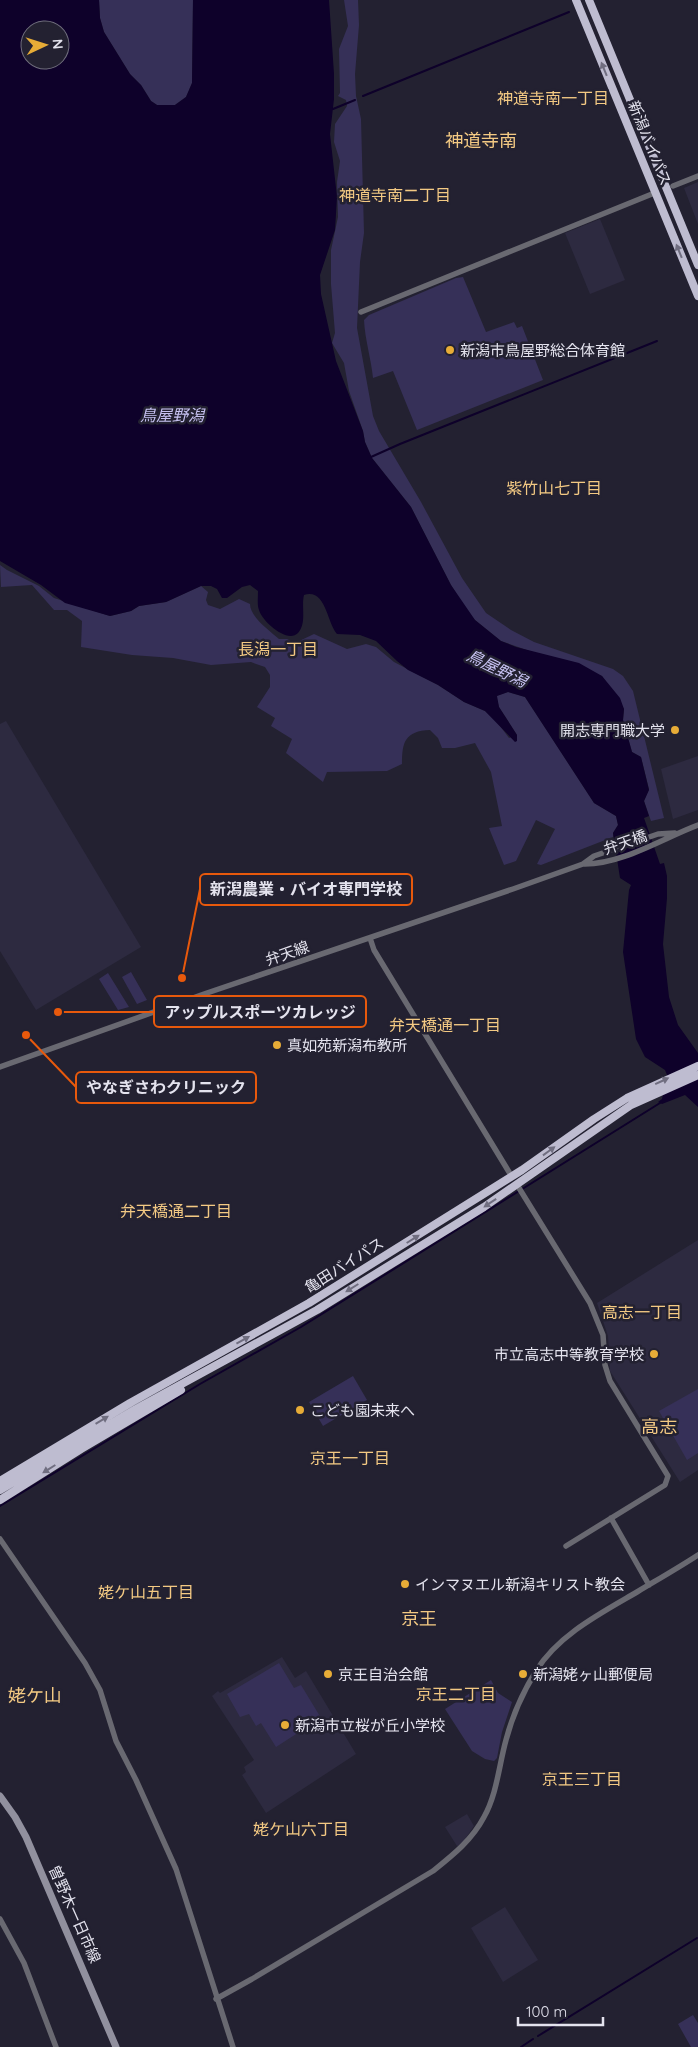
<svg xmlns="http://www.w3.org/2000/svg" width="698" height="2047" font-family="Quicksand,'Noto Sans JP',sans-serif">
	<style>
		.built { fill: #2d2a40 }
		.green { fill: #363058 }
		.water { fill: #0e012a; fill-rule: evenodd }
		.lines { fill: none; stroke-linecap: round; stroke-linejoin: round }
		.stream { stroke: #0e012a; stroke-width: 2 }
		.tertiary { stroke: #696971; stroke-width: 5.5 }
		.secondary { stroke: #91909e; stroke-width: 7 }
		.trunk { stroke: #bebcd0; stroke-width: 8 }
		.oneway { fill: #706e80 }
		.poi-dot { fill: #e7ac37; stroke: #232131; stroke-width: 2 }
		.labels { text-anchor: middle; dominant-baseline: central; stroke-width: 5; stroke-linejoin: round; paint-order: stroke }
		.street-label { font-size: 15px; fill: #e4e3ee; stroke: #232131 }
		.poi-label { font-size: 15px; fill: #e4e3ee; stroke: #232131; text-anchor: start }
		.neighbourhood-label { font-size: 16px; fill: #f3c983; stroke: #232131 }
		.water-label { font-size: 16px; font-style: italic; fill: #c7c2f2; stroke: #232131 }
		.quarter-label { font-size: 18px; fill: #f3c983; stroke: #232131 }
		.leader { fill: none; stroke: #e8590c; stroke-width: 2 }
		.callout-dot { fill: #e8590c; stroke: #232131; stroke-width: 2 }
		.callout { fill: #232131; stroke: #e8590c; stroke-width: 2 }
		.callout-label { font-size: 16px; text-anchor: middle; font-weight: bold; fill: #e4e3ee }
	</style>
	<rect width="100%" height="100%" fill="#232131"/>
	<path class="built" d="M698,182v42l-14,-36z
		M600,219l25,61 -35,14 -25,-61z
		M6,721l135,226 -105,63 -36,-59v-227z
		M698,756v54l-25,9 -12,-50z
		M698,1240v230l-18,12 -70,-111 -2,-35 -11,-33z
		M282,1657l13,21 11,-7 50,83 -90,59 -24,-38 4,-3 -2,-5 10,-7 -42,-64 6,-5 2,2z
		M467,1814l7,12 -13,19 -4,1 -12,-19z
		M505,1907l33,53 -35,22 -32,-54z"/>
	<path class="green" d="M99,0h94l-1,83 -6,14 -11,8h-18l-6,-4 -10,-16 -11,-11 -26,-42 -4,-14z
		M344,0h14l1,25 -4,49 1,22 5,23 3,114 -4,29 -3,66 16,88 6,15 42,71 41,76 24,35 25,17 23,12 79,27 10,7 10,15 31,127 -13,3 -7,-20 5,-12 -8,-32 -9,-5 -9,-32 1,-11 -22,-33 -101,-35 -26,-21 -11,-13 -13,-22 -40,-78 -39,-49 -7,-16 -2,-11 -14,-40 -5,-28 -12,-20 3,-10 -4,-49v-34l7,-33 -1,-35 3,-21 -6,-19 1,-18 12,-18 -1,-6 -8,-4 2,-3 -1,-44 9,-23z
		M463,277l23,55 28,-10 3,6 5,-2 21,54 -126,50 -24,-59 -20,7c-2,-20 -8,-38 -9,-58l5,-5 87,-37z
		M0,565l7,5 32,16 15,12 56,18 21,-5 8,-5 27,-4 35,-16 7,6 -2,8 2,5 12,4 19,-10 11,5c0,13 20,27 29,35h8l8,4 19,-9 33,15 19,-5 10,3 18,15 44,23 26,17 21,9 12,11 12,16 8,-3 -18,-28 -3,-11 12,-4 17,5 69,106 22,13 2,9 -5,8v4l-72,28 -4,-1 18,-35 -19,-9 -20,41 -12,4 -15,-37 13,-2 -11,-54 -16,-29 -20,5h-13l-4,-10 -8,-8c-25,1 -28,12 -28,34l-15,7 -60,1 -4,10 -37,-29 6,-14 -21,-13 4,-8 -18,-11 13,-20v-12l-5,-8 -6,-2 -8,-3 -40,3 -38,-7 -41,-3 -51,-8 1,-26 -15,-11h-13l-22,-25 -31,2z
		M131,972l16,28 -10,4 -15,-27z
		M108,973l21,34 -11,3 -19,-31z
		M353,1376l14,24 -44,26 -14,-24z
		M698,1389v64l-11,7 -28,-49z
		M279,1663l15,25 7,-3 20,33 -45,29 -15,-24 -5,3 -7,-12 -9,3 -13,-23z
		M491,1680l7,13 14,9 -10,30 -5,26 -3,3 -9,-2 -13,-8 -27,-42z
		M693,2015l5,8v24h-7l-13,-23z"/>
	<path class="water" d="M0,0h99l1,18 4,14 26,42 11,11 10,16 6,4h18l11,-8 6,-14 1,-83h136l5,74v25l-4,35 7,63 -2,33 -15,45 1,19 15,67 27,70 2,11 7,16 39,49 40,78 24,35 26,21 15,6 63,16 23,13 18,22 4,11 -1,11 9,32 9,5 8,33 -5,11 5,15 -5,2 16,46 4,-1 3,13v22l-4,46 6,53 9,28 20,28v54l-13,-12 -23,9 -4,-2 4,-3 5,-24 -2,-5 -20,-13 -9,-18 -13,-87 6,-62 2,-5 -11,-7 -7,-45 5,-8 -2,-9 -22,-13 -69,-106 -17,-5 -11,4 2,11 18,28v6l-2,1 -30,-31 -21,-9 -26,-17 -30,-15 -11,-9 -21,-20 -16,-6 -23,-1c-10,-11 -11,-46 -33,-39 -3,12 3,28 -6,38 -11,11 -36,-12 -39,-23 -2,-5 -1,-13 -1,-19l-8,-6 -8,2 -15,11h-5l-5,-9 -6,-3h-10l-35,16 -27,4 -8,5 -21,5 -45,-13 -24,-18 -41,-24zM30,30h30v30h-30z"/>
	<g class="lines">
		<path class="stream" d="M363,96l206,-84
			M333,109l22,-9
			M371,457l29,-13 257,-103
			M0,1506l200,-122 101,-57 359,-224
			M538,2036l159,-98
			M521,2047l12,-8"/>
		<path class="tertiary" d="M673,186l25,-10
			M361,312l291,-118
			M583,864c38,1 80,-26 115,-39
			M370,938l4,12 135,222
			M0,1067l204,-73 309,-105 70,-25 11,-8 64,-22 17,-1
			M519,1188l71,115 13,32 2,30 5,16 58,95 -3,9 -99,61
			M611,1518l38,67
			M0,1539l85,124 15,27 16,51 20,39 40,89 57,178
			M0,1919l24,44 32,84
			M216,1999l36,-20 181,-108c20,-16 39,-31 51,-54 13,-23 15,-52 22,-77 6,-23 17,-48 30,-69 22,-36 65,-58 101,-79 20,-12 41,-24 61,-37"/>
		<path class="secondary" d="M0,1796l15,21 11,20 90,210"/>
		<path class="trunk" d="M576,0l122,296
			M589,0l109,265
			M0,1481l130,-78 179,-100 213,-133 72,-51 33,-21 71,-32
			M0,1490l136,-81 181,-99 167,-103 147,-102 67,-30
			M0,1500l81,-51 100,-59"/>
	</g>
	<defs><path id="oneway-solid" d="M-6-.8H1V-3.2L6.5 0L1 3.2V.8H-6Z" transform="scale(1.25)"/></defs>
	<g class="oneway">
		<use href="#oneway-solid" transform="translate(604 69) rotate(-112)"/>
		<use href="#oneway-solid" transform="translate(679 251) rotate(-112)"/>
		<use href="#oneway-solid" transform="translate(662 1081) rotate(-25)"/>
		<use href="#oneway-solid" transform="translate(549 1151) rotate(-36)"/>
		<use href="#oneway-solid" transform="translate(490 1203) rotate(146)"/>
		<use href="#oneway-solid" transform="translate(413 1239) rotate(-32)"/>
		<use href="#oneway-solid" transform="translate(352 1288) rotate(148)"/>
		<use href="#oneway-solid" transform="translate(243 1340) rotate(-29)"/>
		<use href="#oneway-solid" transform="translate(102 1420) rotate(-31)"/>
		<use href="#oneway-solid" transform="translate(49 1469) rotate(148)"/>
	</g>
	<g class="poi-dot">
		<circle cx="450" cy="350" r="5"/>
		<circle cx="675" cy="730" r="5"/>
		<circle cx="277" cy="1045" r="5"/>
		<circle cx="654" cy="1354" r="5"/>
		<circle cx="300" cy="1410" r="5"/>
		<circle cx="405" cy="1584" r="5"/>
		<circle cx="328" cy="1674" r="5"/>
		<circle cx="523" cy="1674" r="5"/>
		<circle cx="285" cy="1725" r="5"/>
	</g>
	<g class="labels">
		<g class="street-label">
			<text transform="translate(650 143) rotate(68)">新潟バイパス</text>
			<text transform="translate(625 842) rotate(-19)">弁天橋</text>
			<text transform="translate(287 953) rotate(-19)">弁天線</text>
			<text transform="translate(344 1265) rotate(-32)">亀田バイパス</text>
			<text transform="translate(75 1914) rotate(66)">曽野木一日市線</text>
		</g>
		<g class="poi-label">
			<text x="460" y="350">新潟市鳥屋野総合体育館</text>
			<text x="665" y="730" text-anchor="end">開志専門職大学</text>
			<text x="287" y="1045">真如苑新潟布教所</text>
			<text x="644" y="1354" text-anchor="end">市立高志中等教育学校</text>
			<text x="310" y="1410">こども園未来へ</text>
			<text x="415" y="1584">インマヌエル新潟キリスト教会</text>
			<text x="338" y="1674">京王自治会館</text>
			<text x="533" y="1674">新潟姥ヶ山郵便局</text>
			<text x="295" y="1725">新潟市立桜が丘小学校</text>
		</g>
		<g class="neighbourhood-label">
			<text x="553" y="98">神道寺南一丁目</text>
			<text x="395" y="195">神道寺南二丁目</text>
			<text x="554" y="488">紫竹山七丁目</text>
			<text x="278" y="649">長潟一丁目</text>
			<text x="445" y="1025">弁天橋通一丁目</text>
			<text x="176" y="1211">弁天橋通二丁目</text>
			<text x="642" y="1312">高志一丁目</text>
			<text x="350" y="1458">京王一丁目</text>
			<text x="146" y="1592">姥ケ山五丁目</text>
			<text x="456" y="1694">京王二丁目</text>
			<text x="582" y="1779">京王三丁目</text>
			<text x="301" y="1829">姥ケ山六丁目</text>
		</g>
		<g class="water-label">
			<text x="172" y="415">鳥屋野潟</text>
			<text transform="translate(497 668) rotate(26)">鳥屋野潟</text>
		</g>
		<g class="quarter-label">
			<text x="481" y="140">神道寺南</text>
			<text x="659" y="1426">高志</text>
			<text x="419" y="1618">京王</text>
			<text x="35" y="1695">姥ケ山</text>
		</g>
	</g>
	<path class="leader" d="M182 978L200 889M58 1012L154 1012M26 1035L76 1087"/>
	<g class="callout-dot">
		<circle cx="182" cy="978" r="5"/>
		<circle cx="58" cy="1012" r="5"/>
		<circle cx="26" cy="1035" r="5"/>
	</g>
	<g class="callout">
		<rect x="200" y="874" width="212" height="31" rx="5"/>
		<rect x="154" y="996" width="212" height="31" rx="5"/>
		<rect x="76" y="1072" width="180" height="31" rx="5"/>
	</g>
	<g class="callout-label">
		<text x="306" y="895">新潟農業・バイオ専門学校</text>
		<text x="260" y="1018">アップルスポーツカレッジ</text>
		<text x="166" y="1093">やなぎさわクリニック</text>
	</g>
	<g transform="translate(45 45) rotate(86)"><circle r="24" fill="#232131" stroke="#706f7d"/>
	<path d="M0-4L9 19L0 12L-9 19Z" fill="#e7ac37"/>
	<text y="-8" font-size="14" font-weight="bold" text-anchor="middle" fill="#e4e3ee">N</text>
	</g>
	<path d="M518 2017v8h85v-8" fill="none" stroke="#e4e3ee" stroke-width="2.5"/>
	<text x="526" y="2017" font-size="15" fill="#e4e3ee" stroke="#232131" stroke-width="4" paint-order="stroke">100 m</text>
</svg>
